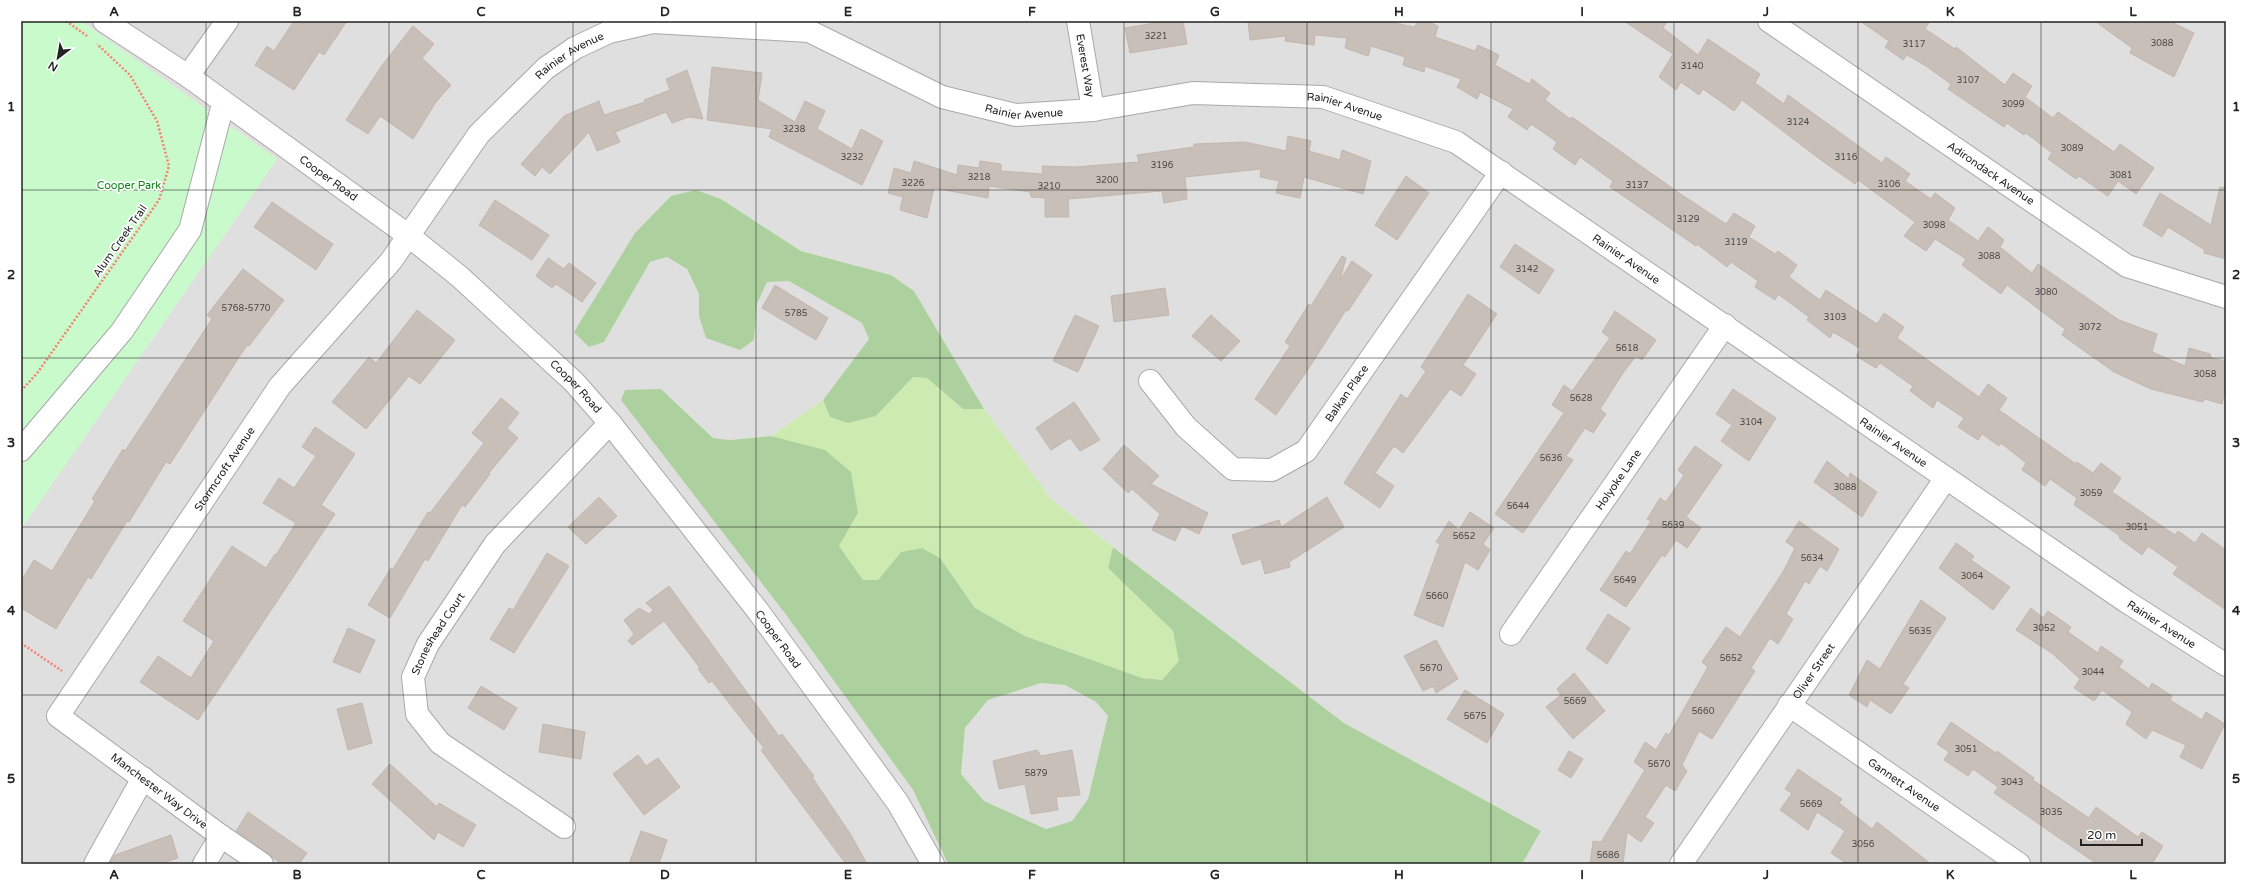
<svg xmlns="http://www.w3.org/2000/svg" width="2247" height="885" font-family="'Varela Round',sans-serif">
	<style>
		.residential { fill: #e0dfdf }
		.grass { fill: #cdebb0 }
		.forest { fill: #add19e; fill-rule: evenodd }
		.park { fill: #c8facc }
		.building { fill: #c7bfb8; stroke: #c4b6ab }
		.lines { fill: none; stroke-linecap: round; stroke-linejoin: round }
		.minor-casing { stroke: #a9a9a9; stroke-width: 24 }
		.path { stroke: #fa8072; stroke-width: 2.5; stroke-dasharray: 2 2; stroke-linecap: butt }
		.minor { stroke: #fff; stroke-width: 22 }
		.grid { fill: none; stroke: #222; stroke-width: 1; stroke-opacity: 0.55 }
		.labels { text-anchor: middle; dominant-baseline: central; stroke-width: 3.5; stroke-linejoin: round; paint-order: stroke }
		.number-label { font-size: 9px; fill: #4b4948 }
		.street-label { font-size: 11px; fill: #222; stroke: #fff }
		.park-label { font-size: 11px; fill: #0c8416; stroke: #fff }
		.neatline { fill: none; stroke: #222; stroke-width: 1.5 }
		.grid-label { font-size: 13px; text-anchor: middle; font-weight: bold; fill: #222 }
	</style>
	<rect width="100%" height="100%" fill="#f2efe9"/>
	<path class="residential" d="M81,21h2145v843h-704l19,-33 -197,-108 -292,-223 -68,-91 -70,-118 -23,-16 -90,-24 -80,-52 -50,-3 -67,146 46,-80 17,-5 20,12 12,25v22l55,24 3,-36 10,-22 22,-2 73,43 7,16 -46,61 -52,36 -41,4 -17,-2 -52,-49 123,223 129,178 35,74h-927v-335l256,-370z
		M1041,683l24,2 31,17 12,14 -20,83 -16,22 -26,8 -62,-28 -23,-27 4,-46 23,-28z"/>
	<path class="grass" d="M913,377l14,1 36,31h21l68,91 61,47 -5,21 65,63 7,30 -18,19 -20,-2 -117,-42 -50,-28 -35,-50 -39,-6 -23,28h-15l-24,-34 19,-33 -87,-77 52,-36 7,17 46,-1z"/>
	<path class="forest" d="M696,190l25,9 80,52 90,24 23,16 70,118h-21l-36,-31 -14,-1 -37,39 -28,7 -18,-6 -7,-17 46,-61 -7,-16 -73,-42 -22,1 -10,22 -3,36 -14,10 -34,-12 -7,-22v-22l-12,-25 -20,-12 -17,5 -46,80 -15,5 -15,-15 61,-99 36,-37z
		M661,389l52,49 17,2 41,-4 54,14 26,22 7,41 -19,33 24,34h15l23,-28 21,-4 18,10 35,50 50,28 117,42 20,2 17,-19 -6,-30 -65,-63 5,-21 231,176 197,108 -19,33h-574l-35,-74 -129,-178 -163,-212 4,-10zM1041,683l24,2 31,17 12,14 -20,83 -16,22 -26,8 -62,-28 -23,-27 4,-46 23,-28z"/>
	<path class="park" d="M21,21h60l196,138 -256,370z"/>
	<path class="building" d="M294,21h53l-23,34 -5,-3 -25,38 -39,-25 12,-19 7,5z
		M1167,21h16l4,23 -57,9 -5,-25z
		M1248,21h136l31,6 2,-6h9l12,5 -3,11 40,14 3,-6 21,10 -4,10 34,19 3,-5 18,14 -5,7 25,19 2,-2 107,76 47,31 8,-11 21,13 -6,11 26,17 3,-3 19,14 -8,12 31,23 6,-10 51,34 7,-11 20,14 -7,11 82,59 9,-13 19,14 -8,12 77,54 1,-2 16,11 8,-10 20,15 -9,14 63,43 3,-4 17,12 7,-10 24,17v60l-53,-36 5,-7 -30,-21 -6,9 -23,-17 1,-2 -46,-31 3,-7 -27,-19 -5,7 -23,-16 4,-7 -25,-20 -2,3 -17,-12 -4,6 -20,-13 6,-9 -27,-18 -4,8 -23,-17 3,-5 -33,-23 -4,5 -20,-12 5,-7 -28,-17 -3,6 -23,-18 2,-3 -31,-23 -3,6 -20,-13 3,-6 -27,-19 -4,5 -30,-23 -1,2 -86,-59 3,-6 -33,-24 -5,8 -22,-16 4,-7 -26,-18 -4,6 -19,-13 5,-8 -33,-17 -3,7 -20,-12 4,-8 -36,-13 -1,6 -21,-7 2,-8 -34,-11 -3,10 -23,-8 2,-10 -32,-3 -1,10 -29,-4 1,-5 -36,4z
		M1624,21h43l-4,7 35,27 10,-16 52,35 -5,9 29,21 4,-9 94,68 4,-6 24,17 -5,7 26,18 4,-6 20,15 -7,12 30,21 10,-14 16,13 -4,7 32,26 6,-9 81,56 38,14 -5,18 33,14 4,-18 21,6 1,4 15,3v26l-4,17 -17,-5 -2,3 -52,-13 -37,-17 -52,-37 3,-6 -58,-44 -6,9 -39,-29 4,-6 -31,-20 -9,12 -22,-15 11,-14 -57,-42 -3,4 -34,-24 -79,-60 -8,11 -31,-22 -4,6 -18,-13 -5,8 -17,-13 14,-23z
		M1860,21h70l-5,8 30,20 1,-2 49,38 8,-12 19,13 -7,11 28,21 5,-6 56,40 6,-8 34,24 -18,26 -18,-13 -10,15 -29,-20 -3,3 -28,-20 4,-6 -26,-20 -2,2 -17,-12 -3,4 -56,-38 3,-5 -25,-18 -19,-11 -4,5 -18,-13 4,-6z
		M2095,21h74l25,12 -20,44 -44,-24 2,-5z
		M413,26l21,18 -12,14 29,27 -15,17 -23,37 -33,-23 -12,18 -22,-14 37,-56z
		M712,67l50,6 -4,27 37,22 10,-21 20,10 -8,18 35,20 9,-20 22,12 -21,44 -93,-48 3,-8 -65,-9z
		M687,70l16,49 -14,-2 -17,6 -6,-11 -51,20 5,10 -23,9 -8,-19 -39,42 -8,-7 -7,9 -14,-12 43,-48 35,-15 5,14 41,-13 -1,-2 26,-10 -4,-11z
		M1288,136l23,5 -2,10 31,9 2,-10 29,11 -8,33 -59,-17 -4,21 -24,-5 3,-12 -19,-4 1,-8 -76,8 2,22 -23,4 -2,-12 -94,8 1,18h-24v-19l-14,-1 -1,-5 -41,-6 -1,12 -54,-10 -7,30 -27,-8 3,-13 -15,-4 6,-25 17,5 3,-12 43,14 1,-10 21,3 1,-7 21,3v7l42,3 -1,-8 33,1 64,-5 -2,-7 57,-8v-3l51,-2 41,9z
		M1406,176l23,17 -32,47 -22,-15z
		M2220,187l6,1v71l-22,-6 1,-3 -37,-23 -6,10 -19,-12 17,-32 51,32z
		M495,200l54,35 -17,25 -53,-35z
		M272,202l61,42 -17,26 -62,-43z
		M1515,244l39,26 -15,24 -39,-27z
		M1342,256l4,2 -6,22 12,-19 20,14 -24,36 -2,-1 -39,61 -31,44 -21,-16 35,-53 -5,-4 24,-38 2,2z
		M548,258l16,11 5,-6 27,20 -14,19 -26,-18 -4,4 -16,-12z
		M243,269l41,31 -35,46 -2,-1 -77,119 -4,-2 -37,60 -2,-1 -36,58 -3,-2 -32,52 -35,-21v-27l13,-21 18,11 43,-70 -3,-2 31,-50 2,2 87,-132 -5,-4z
		M775,285l53,33 -12,22 -54,-32z
		M1165,288l4,27 -55,7 -3,-26z
		M1468,294l29,20 -34,51 13,9 -15,22 -11,-7 -47,64 -9,-7 -19,27 19,13 -14,22 -36,-25 57,-89 6,5 19,-28 -5,-4z
		M417,310l38,30 -35,44 -11,-8 -43,53 -34,-27 37,-45 7,6z
		M1615,311l41,29 -14,20 -6,-4 -13,17 -23,36 6,5 -13,19 -8,-5 -19,28 7,4 -50,73 -28,-19 69,-101 -12,-8 12,-20 8,6 38,-53 -8,-6z
		M1075,315l24,11 -21,46 -25,-11z
		M1211,315l29,26 -19,20 -29,-25z
		M1733,389l43,29 -27,43 -28,-20 11,-16 -16,-11z
		M501,398l18,15 -12,15 11,10 -29,35 1,1 -25,33 -3,-2 -34,56 -3,-2 -35,59 -22,-13 23,-37 2,1 35,-57 2,1 54,-70 -12,-10z
		M1074,402l26,38 -20,11 -10,-13 -19,12 -15,-22z
		M315,427l40,27 -34,51 14,9 -137,206 -58,-38 18,-26 33,22 23,-37 -31,-20 49,-75 34,22 9,-14 1,1 20,-32 -33,-20 16,-25 15,10 22,-32 -14,-9z
		M1124,445l35,31 -8,8 57,29 -9,21 -17,-8 -7,15 -23,-11 8,-16 -28,-25 -4,4 -25,-24z
		M1695,446l27,19 -36,52 15,11 -14,20 -11,-8 -11,17 -3,-2 -36,52 -26,-17 26,-39 4,3 21,-33 -4,-2 13,-21 6,4 18,-27 -6,-5z
		M1827,461l22,18 1,-6 27,19 -15,25 -48,-35z
		M599,497l18,19 -31,28 -18,-17z
		M1327,497l17,30 -55,35 1,5 -25,7 -4,-15 -19,6 -10,-30 47,-15 2,7z
		M1470,512l24,16 -11,16 7,6 -12,20 -13,-8 -22,65 -29,-12 26,-71 -4,-2 13,-21 10,9z
		M1799,521l40,28 -12,22 -7,-5 -11,18 -4,-3 -19,33 7,5 -15,25 -8,-6 -19,30 4,3 -43,68 -13,-8 -17,34 5,6 -12,20 -9,-6 -21,32 9,6 -13,19 -14,-10 -4,32h-33l3,-23 8,1 44,-72 -11,-8 11,-20 11,8 10,-17 3,2 39,-68 -6,-5 24,-35 14,10 43,-65 12,-24 -9,-6z
		M1956,543l18,13 -3,4 39,27 -17,23 -54,-42z
		M547,553l22,13 -55,87 -24,-14 19,-31 4,2z
		M669,586l110,150 3,-2 32,42 -2,1 39,58 16,29h-21l-85,-114 3,-2 -52,-67 -3,2 -11,-14 2,-1 -36,-47 -32,24 -4,-4 6,-7 -10,-14 15,-12 10,6 4,-4 -7,-7z
		M1921,600l25,18 -43,66 6,4 -18,26 -21,-14 -3,7 -18,-12 18,-35 13,9z
		M2031,608l12,10 5,-7 23,16 -3,5 30,21 3,-7 22,15 -4,6 30,22 3,-6 20,13 -2,4 32,20 4,-8 19,12 -23,45 -22,-12 6,-12 -34,-15 -6,9 -20,-15 6,-12 -30,-22 -8,11 -20,-13 6,-9 -27,-25 -37,-24z
		M1608,614l22,14 -23,36 -21,-15z
		M348,628l27,12 -15,33 -27,-11z
		M1436,640l22,39 -22,14 -3,-7 -10,5 -19,-35z
		M1574,673l31,38 -32,28 -27,-32 15,-12 -4,-6z
		M481,686l36,22 -13,22 -36,-22z
		M1465,690l39,24 -17,29 -40,-24z
		M362,703l10,40 -24,7 -11,-41z
		M1951,722l45,31 1,-2 37,27 -1,2 56,38 7,-11 42,30 4,-5 21,14 -11,18h-55l-103,-71 4,-6 -25,-18 -5,7 -24,-16 5,-8 -12,-8z
		M543,724l42,8 -4,27 -42,-7z
		M1037,750l4,6 31,-6 8,45 -24,2 2,13 -27,4 -6,-30 -26,5 -6,-28z
		M1569,751l14,8 -12,19 -13,-8z
		M638,755l8,11 12,-8 22,29 -36,28 -31,-41z
		M390,764l47,43 2,-4 37,22 -13,22 -25,-15 -4,8 -62,-56z
		M1798,769l44,30 -3,4 33,26 5,-7 54,42h-84l-16,-11 14,-22 -28,-19 -9,18 -28,-20 12,-17 -7,-4z
		M248,812l59,41 -8,11h-17l-46,-33z
		M641,831l26,9 -8,24h-30z
		M171,835l7,23 -18,6h-51l6,-9z"/>
	<g class="lines">
		<g class="minor-casing">
			<g id="minor">
				<path id="s1" d="M104,21l84,55 221,160 51,41 114,105 36,41 148,188 140,192 35,61"/>
				<path id="s2" d="M1078,21l15,89"/>
				<path id="s3" d="M1769,21l358,245 99,31"/>
				<path d="M188,76l39,-55"/>
				<path id="s4" d="M1150,381l36,46 47,42 39,1 34,-19 195,-279"/>
				<path d="M21,450l101,-119 68,-101 33,-126"/>
				<path id="s5" d="M1511,634l214,-309"/>
				<path id="s6" d="M1789,705l230,159"/>
				<path id="s7" d="M564,827l-124,-84 -23,-29 -4,-37 15,-33 67,-100 115,-121"/>
				<path d="M95,864l48,-86"/>
				<path d="M204,864l17,-28"/>
				<path id="s8" d="M262,864l-41,-28 -163,-120 222,-330 111,-125 88,-127 67,-66 29,-20 34,-16 44,-10 156,9 133,66 74,18 77,-5 100,-17 130,4 133,45 671,460 99,63"/>
				<path id="s9" d="M1681,864l265,-386"/>
			</g>
		</g>
		<path class="path" d="M66,21l21,15
			M21,391l17,-19 121,-172 10,-34 -12,-45 -27,-46 -33,-31
			M21,643l41,28"/>
		<use href="#minor" class="minor"/>
	</g>
	<path class="grid" d="M206,21v843M389,21v843M573,21v843M756,21v843M940,21v843M1124,21v843M1307,21v843M1491,21v843M1674,21v843M1858,21v843M2041,21v843M21,190h2205M21,358h2205M21,527h2205M21,695h2205"/>
	<g class="labels">
		<g class="number-label">
			<text x="1156" y="36">3221</text>
			<text x="2162" y="43">3088</text>
			<text x="1914" y="44">3117</text>
			<text x="1692" y="66">3140</text>
			<text x="1968" y="80">3107</text>
			<text x="2013" y="104">3099</text>
			<text x="1798" y="122">3124</text>
			<text x="794" y="129">3238</text>
			<text x="2072" y="148">3089</text>
			<text x="852" y="157">3232</text>
			<text x="1846" y="157">3116</text>
			<text x="1162" y="165">3196</text>
			<text x="2121" y="175">3081</text>
			<text x="979" y="177">3218</text>
			<text x="1107" y="180">3200</text>
			<text x="913" y="183">3226</text>
			<text x="1889" y="184">3106</text>
			<text x="1637" y="185">3137</text>
			<text x="1049" y="186">3210</text>
			<text x="1688" y="219">3129</text>
			<text x="1934" y="225">3098</text>
			<text x="1736" y="242">3119</text>
			<text x="1989" y="256">3088</text>
			<text x="1527" y="269">3142</text>
			<text x="2046" y="292">3080</text>
			<text x="246" y="308">5768-5770</text>
			<text x="796" y="313">5785</text>
			<text x="1835" y="317">3103</text>
			<text x="2090" y="327">3072</text>
			<text x="1627" y="348">5618</text>
			<text x="2205" y="374">3058</text>
			<text x="1581" y="398">5628</text>
			<text x="1751" y="422">3104</text>
			<text x="1551" y="458">5636</text>
			<text x="1845" y="487">3088</text>
			<text x="2091" y="493">3059</text>
			<text x="1518" y="506">5644</text>
			<text x="1673" y="525">5639</text>
			<text x="2137" y="527">3051</text>
			<text x="1464" y="536">5652</text>
			<text x="1812" y="558">5634</text>
			<text x="1972" y="576">3064</text>
			<text x="1625" y="580">5649</text>
			<text x="1437" y="596">5660</text>
			<text x="2044" y="628">3052</text>
			<text x="1920" y="631">5635</text>
			<text x="1731" y="658">5652</text>
			<text x="1431" y="668">5670</text>
			<text x="2093" y="672">3044</text>
			<text x="1575" y="701">5669</text>
			<text x="1703" y="711">5660</text>
			<text x="1475" y="716">5675</text>
			<text x="1966" y="749">3051</text>
			<text x="1659" y="764">5670</text>
			<text x="1036" y="773">5879</text>
			<text x="2012" y="782">3043</text>
			<text x="1811" y="804">5669</text>
			<text x="2051" y="812">3035</text>
			<text x="1863" y="844">3056</text>
			<text x="1608" y="855">5686</text>
		</g>
		<g class="street-label">
			<text stroke="none"><textPath href="#s8" startOffset="1092">Rainier Avenue</textPath></text>
			<text stroke="none"><textPath href="#s2" startOffset="45">Everest Way</textPath></text>
			<text stroke="none"><textPath href="#s8" startOffset="1896">Rainier Avenue</textPath></text>
			<text stroke="none"><textPath href="#s8" startOffset="1572">Rainier Avenue</textPath></text>
			<text stroke="none"><textPath href="#s3" startOffset="269">Adirondack Avenue</textPath></text>
			<text stroke="none"><textPath href="#s1" startOffset="274">Cooper Road</textPath></text>
			<text transform="translate(120 241) rotate(-55)">Alum Creek Trail</text>
			<text stroke="none"><textPath href="#s8" startOffset="2220">Rainier Avenue</textPath></text>
			<text stroke="none"><textPath href="#s1" startOffset="598">Cooper Road</textPath></text>
			<text stroke="none"><textPath href="#s4" startOffset="270">Balkan Place</textPath></text>
			<text stroke="none"><textPath href="#s8" startOffset="2544">Rainier Avenue</textPath></text>
			<text stroke="none"><textPath href="#s8" startOffset="550">Stormcroft Avenue</textPath></text>
			<text stroke="none"><textPath href="#s5" startOffset="188">Holyoke Lane</textPath></text>
			<text stroke="none"><textPath href="#s8" startOffset="2868">Rainier Avenue</textPath></text>
			<text stroke="none"><textPath href="#s7" startOffset="274">Stoneshead Court</textPath></text>
			<text stroke="none"><textPath href="#s1" startOffset="922">Cooper Road</textPath></text>
			<text stroke="none"><textPath href="#s9" startOffset="234">Oliver Street</textPath></text>
			<text stroke="none"><textPath href="#s6" startOffset="140">Gannett Avenue</textPath></text>
			<text transform="translate(159 791) rotate(37)">Manchester Way Drive</text>
		</g>
		<g class="park-label">
			<text x="129" y="185">Cooper Park</text>
		</g>
	</g>
	<rect width="2247" height="885" fill="none" stroke="#ffffff" stroke-width="44"/>
	<g transform="translate(58 58) rotate(211)" stroke="#ffffff" stroke-width="3" paint-order="stroke">
	<path d="M0-3L7 15L0 10L-7 15Z" fill="#222222"/>
	<text y="-6" font-size="11" font-weight="bold" text-anchor="middle" fill="#222222">N</text>
	</g>
	<path d="M2081 839v6h61v-6" fill="none" stroke="#222222" stroke-width="2"/>
	<text x="2087" y="839" font-size="12" fill="#222222" stroke="#ffffff" stroke-width="3" paint-order="stroke">20 m</text>
	<rect x="22" y="22" width="2203" height="841" class="neatline"/>
	<g class="grid-label">
		<text x="114" y="16">A</text>
		<text x="297" y="16">B</text>
		<text x="481" y="16">C</text>
		<text x="665" y="16">D</text>
		<text x="848" y="16">E</text>
		<text x="1032" y="16">F</text>
		<text x="1215" y="16">G</text>
		<text x="1399" y="16">H</text>
		<text x="1582" y="16">I</text>
		<text x="1766" y="16">J</text>
		<text x="1950" y="16">K</text>
		<text x="2133" y="16">L</text>
		<text x="11" y="111">1</text>
		<text x="2236" y="111">1</text>
		<text x="11" y="279">2</text>
		<text x="2236" y="279">2</text>
		<text x="11" y="447">3</text>
		<text x="2236" y="447">3</text>
		<text x="11" y="615">4</text>
		<text x="2236" y="615">4</text>
		<text x="11" y="783">5</text>
		<text x="2236" y="783">5</text>
		<text x="114" y="879">A</text>
		<text x="297" y="879">B</text>
		<text x="481" y="879">C</text>
		<text x="665" y="879">D</text>
		<text x="848" y="879">E</text>
		<text x="1032" y="879">F</text>
		<text x="1215" y="879">G</text>
		<text x="1399" y="879">H</text>
		<text x="1582" y="879">I</text>
		<text x="1766" y="879">J</text>
		<text x="1950" y="879">K</text>
		<text x="2133" y="879">L</text>
	</g>
</svg>
